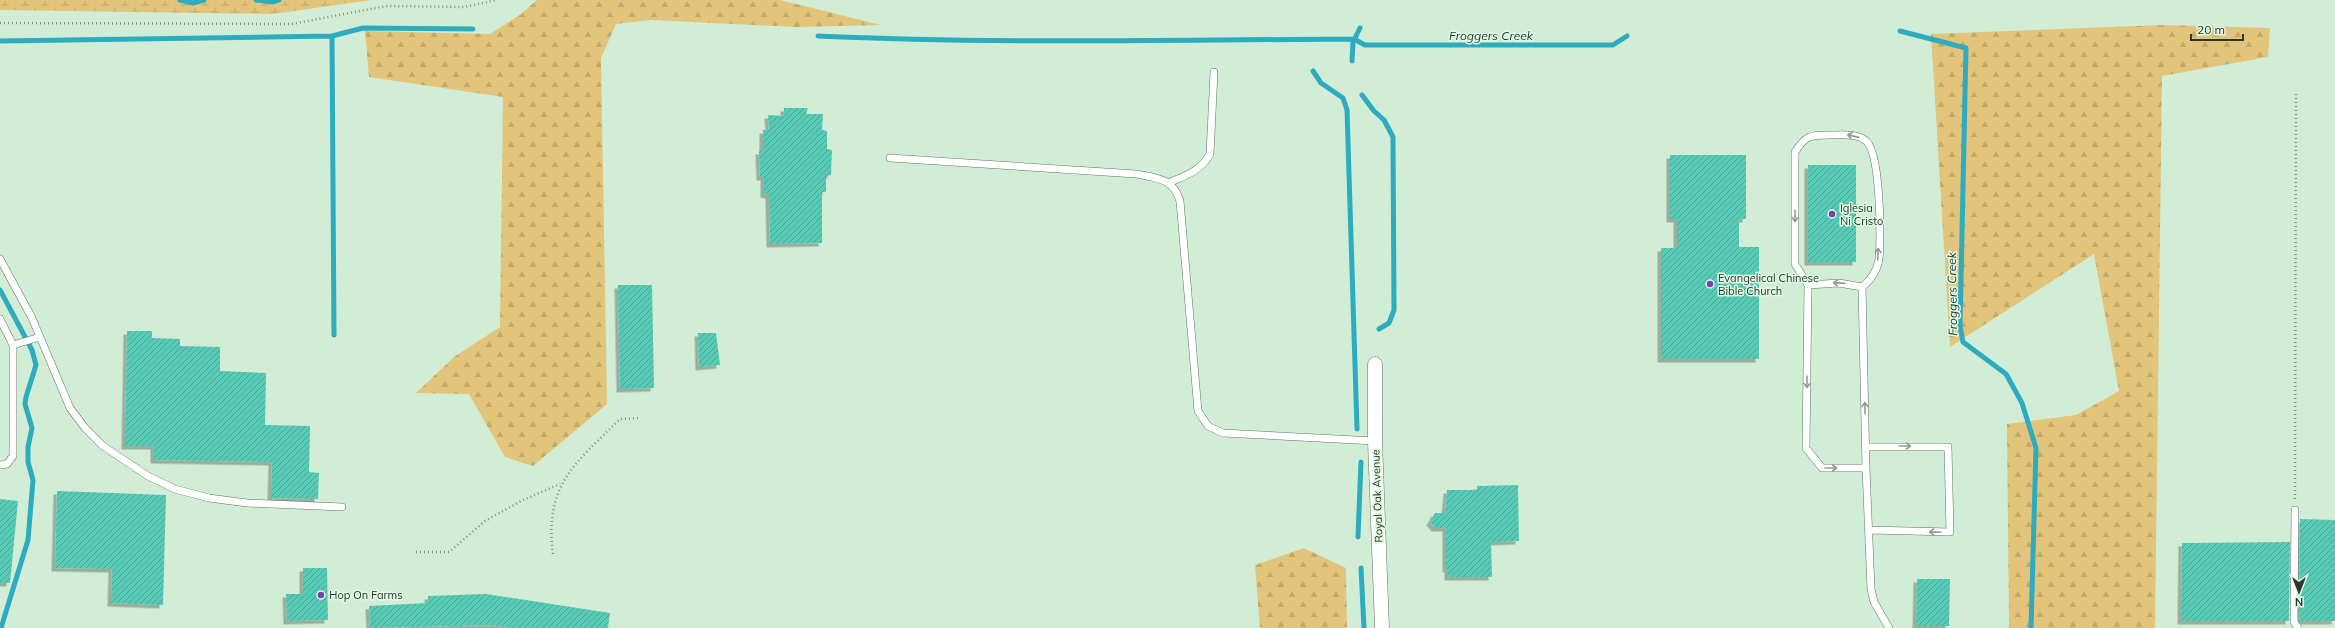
<svg xmlns="http://www.w3.org/2000/svg" width="2335" height="628" font-family="Mulish,sans-serif">
	<style>
		.forest { fill: url(#forest-firs) }
		.wetland { fill: url(#wetland-marsh) }
		.lines { fill: none; stroke-linecap: round; stroke-linejoin: round }
		.stream { stroke: #2dabbf; stroke-width: 5 }
		.building { fill: url(#building-hatch); filter: url(#shadow) }
		.service-casing { stroke: #5e7662; stroke-width: 8 }
		.minor-casing { stroke: #5e7662; stroke-width: 15 }
		.path { stroke: #809283; stroke-width: 2.5; stroke-dasharray: 1 3; stroke-linecap: butt }
		.service { stroke: #fff; stroke-width: 7 }
		.minor { stroke: #fff; stroke-width: 14 }
		.oneway { stroke: #969a96 }
		.poi-dot { fill: #763fb6; stroke: #dffbe3; stroke-width: 1.5 }
		.labels { text-anchor: middle; dominant-baseline: central; stroke-width: 3; stroke-linejoin: round; paint-order: stroke }
		.poi-label { font-size: 11px; fill: #2c362e; stroke: #dffbe3; text-anchor: start }
		.street-label { font-size: 11px; fill: #2c362e; stroke: #dffbe3 }
		.water-label { font-size: 12px; font-style: italic; fill: #1d3236; stroke: #dffbe3 }
	</style>
	<defs>
		<pattern id="forest-firs" width="22" height="20" patternUnits="userSpaceOnUse"><rect width="22" height="20" fill="#e2c57a"/><path d="M5 1l3.5 6h-7zM16 11l3.5 6h-7z" fill="#c2aa6a"/></pattern>
		<pattern id="wetland-marsh" width="20" height="14" patternUnits="userSpaceOnUse"><rect width="20" height="14" fill="#e2c57a"/><path d="M1 5h8M5 5V1M11 12h8M15 12V8" fill="none" stroke="#c2aa6a"/></pattern>
		<pattern id="building-hatch" width="6" height="6" patternUnits="userSpaceOnUse"><rect width="6" height="6" fill="#59cbb7"/><path d="M-1 1l2-2M0 6l6-6M5 7l2-2" fill="none" stroke="#4aa695"/></pattern>
		<filter id="shadow"><feDropShadow dx="-3.5" dy="3.5" stdDeviation="0" flood-color="#0004"/></filter>
	</defs>
	<rect width="100%" height="100%" fill="#d2edd6"/>
	<path class="forest" d="M537,0h243l101,25 -85,2 -145,-7 -35,4 -15,34 6,346 -74,62 -28,-9 -36,-63 -53,-1 38,-36 46,-30 3,-230 -134,-20 -4,-46 125,3 31,-20z
		M2162,25l108,3 -2,29 -106,19 -7,552h-146l-2,-204 69,-9 43,-24 -25,-137 -144,93 -19,-313z
		M1304,548l42,20 1,60h-87l-5,-63z"/>
	<path class="wetland" d="M0,0h371l-98,14 -273,-4z"/>
	<g class="lines">
		<path class="stream" d="M180,0l13,3 11,-3
			M256,0l17,2 6,-2
			M1900,31l66,17 -6,278 3,16 43,32 16,29 14,45 -5,180
			M332,36l2,299
			M818,36c178,8 357,4 536,3l11,6h248l14,-9
			M0,41l332,-5 31,-8 110,1
			M1352,61l1,-19 7,-14
			M1313,71l8,12 22,15 4,12 10,319
			M1362,95l12,16 10,9 9,17 1,173 -5,13 -10,6
			M0,290l32,60 4,15 -10,32 -1,7 7,24 -4,19v15l5,18 -5,60 -27,88
			M1358,537l3,-75
			M1361,568l3,60"/>
	</g>
	<path class="building" d="M784,108h24l-2,6h17l-1,16 5,1v18l5,1 -1,25 -5,1v16h-4v51l-52,1 -1,-49 -5,-1v-17h-4l-1,-26h4v-21h6l-1,-15 16,1z
		M1670,155h76v64h-7v28h20v112h-98v-111h16v-29h-7z
		M1808,165h48v97h-48z
		M618,285h34l2,103 -34,1z
		M127,331h25v7l28,1v7l40,1v24l46,2 -1,52 45,1 -1,46 10,1 -1,26 -47,-1 1,-36 -118,-2v-14h-29z
		M698,333h18l4,32 -21,2z
		M1518,485l1,56 -28,1 1,35h-44v-8h-2v-41h-11l-5,-6 5,-9h10l2,-23h30v-4z
		M57,491l109,4 -3,110 -52,-2 1,-34 -57,-1z
		M0,499l18,2 -8,82h-10z
		M2300,519l35,1v101h-36z
		M2290,542l-1,79h-108l1,-78z
		M303,568h24l1,52 -41,1 -1,-27h17z
		M1917,579h33l-1,47h-33z
		M486,594l124,19 -2,15h-97l-19,-3 -122,3 -1,-22 59,-3v-7z"/>
	<g class="lines">
		<g class="service-casing">
			<path id="service" d="M890,158l246,16c21,4 37,4 44,27l18,210 10,15 15,7 152,8
				M1168,183c17,-7 33,-12 42,-29l4,-82
				M0,259l32,59 38,90 15,20 18,18 45,30 27,13 34,9 38,5 95,4
				M1808,285l-13,-21v-112c11,-17 15,-17 34,-17 11,0 27,-2 36,5 16,10 16,100 14,119 -2,13 -8,21 -17,28
				M0,319l13,26v111l-6,8 -7,1
				M13,345l27,-8
				M1866,447h82l2,85 -81,-2
				M1866,468h-44l-16,-20 2,-163 31,-2 23,4 4,181 5,121 3,13 15,26
				M2295,510l-1,112 4,6"/>
		</g>
		<g class="minor-casing">
			<path id="minor" d="M1375,364v77l7,187"/>
		</g>
		<path class="path" d="M0,23l292,1 94,-18 78,1 33,-7
			M2295,499l1,-406
			M416,552h33l36,-31 38,-21 37,-16
			M553,554c-9,-70 22,-90 67,-135l19,-1"/>
		<use href="#service" class="service"/>
		<use href="#minor" class="minor"/>
	</g>
	<defs><path id="oneway-shaft" d="M-6 0H5M1.5-3L5.5 0L1.5 3" fill="none" stroke-width="1.6" stroke-linecap="round" stroke-linejoin="round"/></defs>
	<g class="oneway">
		<use href="#oneway-shaft" transform="translate(1853 136) rotate(-167)"/>
		<use href="#oneway-shaft" transform="translate(1795 216) rotate(90)"/>
		<use href="#oneway-shaft" transform="translate(1878 254) rotate(-89)"/>
		<use href="#oneway-shaft" transform="translate(1839 283) rotate(-176)"/>
		<use href="#oneway-shaft" transform="translate(1807 382) rotate(90)"/>
		<use href="#oneway-shaft" transform="translate(1865 408) rotate(-91)"/>
		<use href="#oneway-shaft" transform="translate(1905 446)"/>
		<use href="#oneway-shaft" transform="translate(1831 468)"/>
		<use href="#oneway-shaft" transform="translate(1935 532) rotate(-178)"/>
	</g>
	<g class="poi-dot">
		<circle cx="1832" cy="214" r="4"/>
		<circle cx="1710" cy="284" r="4"/>
		<circle cx="321" cy="595" r="4"/>
	</g>
	<g class="labels">
		<g class="poi-label">
			<text x="1840" y="208">Iglesia<tspan x="1840" dy="13">Ni Cristo</tspan></text>
			<text x="1718" y="278">Evangelical Chinese<tspan x="1718" dy="13">Bible Church</tspan></text>
			<text x="329" y="595">Hop On Farms</text>
		</g>
		<g class="street-label">
			<text transform="translate(1377 496) rotate(-92)">Royal Oak Avenue</text>
		</g>
		<g class="water-label">
			<text x="1491" y="35">Froggers Creek</text>
			<text transform="translate(1952 294) rotate(-91)">Froggers Creek</text>
		</g>
	</g>
	<g transform="translate(2299 592) rotate(180)" stroke="#dffbe3" stroke-width="3" paint-order="stroke">
	<path d="M0-3L7 15L0 10L-7 15Z" fill="#2c362e"/>
	<text y="-6" font-size="11" font-weight="bold" text-anchor="middle" fill="#2c362e">N</text>
	</g>
	<path d="M2191 34v6h52v-6" fill="none" stroke="#2c362e" stroke-width="2"/>
	<text x="2197" y="34" font-size="12" fill="#2c362e" stroke="#dffbe3" stroke-width="3" paint-order="stroke">20 m</text>
</svg>
